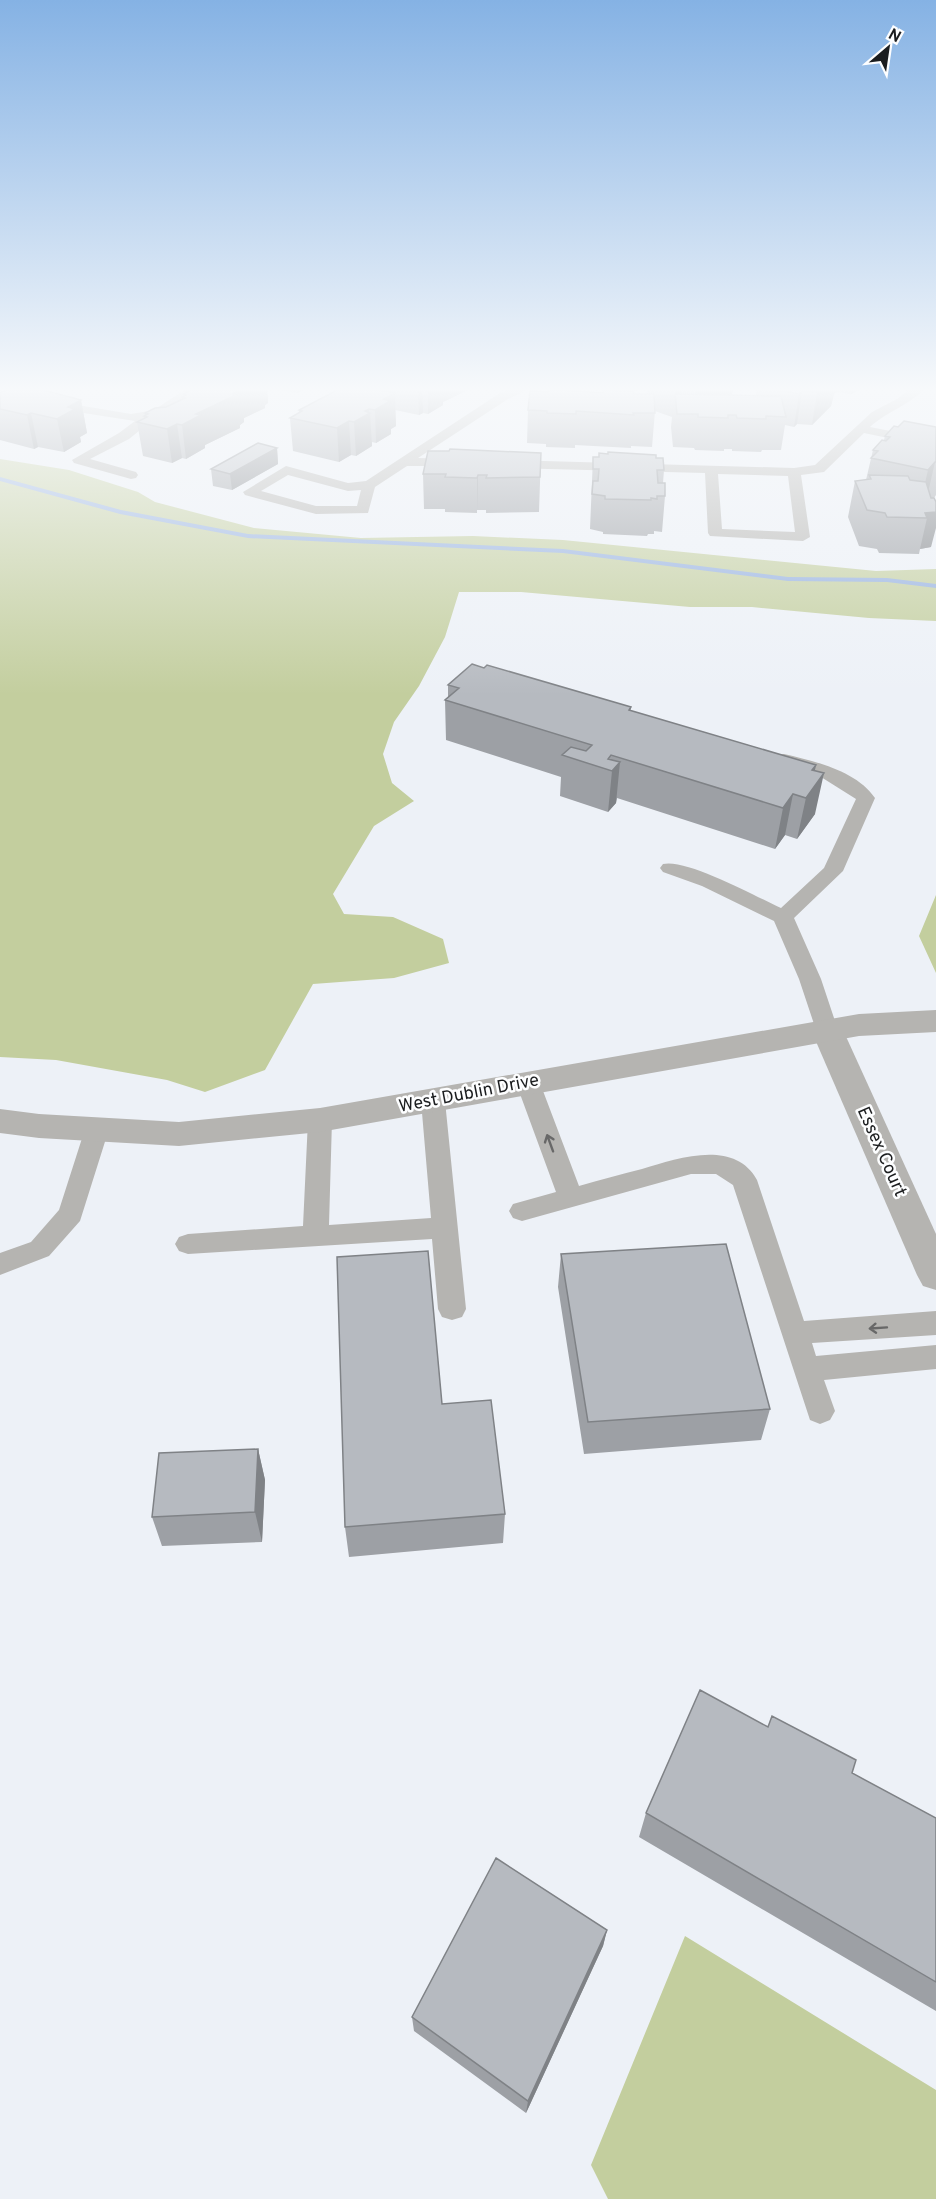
<svg xmlns="http://www.w3.org/2000/svg" width="936" height="2199" font-family="Overpass,sans-serif">
	<style>
		.green { fill: #c3ce9e }
		.lines { fill: none; stroke-linecap: round; stroke-linejoin: round }
		.stream { fill: #92aede; fill-rule: evenodd }
		.service { fill: #b5b4b1; fill-rule: evenodd }
		.minor { fill: #b5b4b1; fill-rule: evenodd }
		.tertiary { fill: #b5b4b1; fill-rule: evenodd }
		.wall { fill: #9da0a5 }
		.shaded-wall { fill: #7f8286 }
		.building { fill: #b6bac0; stroke: #7f8286; stroke-width: 1.5 }
		.oneway { stroke: #686868 }
		.labels { text-anchor: middle; dominant-baseline: central; stroke-width: 5; stroke-linejoin: round; paint-order: stroke }
		.street-label { font-size: 18px; fill: #1b1d1f; stroke: #fdfeff }
	</style>
	<rect width="100%" height="100%" fill="#edf1f7"/>
	<path class="green" d="M0,459l69,11 69,22 17,10 99,26 107,10 112,-2 90,4 313,31 60,-2v52l-67,-3 -117,-11h-62l-169,-15h-62l-14,45 -26,49 -25,36 -11,32 9,29 22,18 -40,25 -41,68 11,20 49,3 50,22 6,24 -55,15 -81,6 -48,86 -60,22 -38,-12 -111,-20 -56,-3z
		M936,895v78l-17,-37z
		M685,1936l251,154v109h-328l-17,-34z"/>
	<g class="lines">
		<path class="stream" d="M0,477l121,33 127,24 315,15 225,28 99,1 49,6v4l-49,-6 -99,-1 -225,-28 -315,-15 -128,-24 -120,-33z"/>
		<path class="service" d="M189,387h14l-25,20 -23,11 -26,21 -39,20 46,13 2,3 -2,3 -5,1 -57,-16 -2,-3 47,-27 16,-12 -135,-21v-8l131,22 23,-4z
			M517,387h17l-26,12 -90,59 38,1 7,4 -2,3h-54l-32,21 -7,26 -52,1 -71,-19 -2,-3 43,-26 62,17 18,-2 134,-88zM288,475l60,16 13,-1 -4,16h-41l-55,-15z
			M618,387h17l-42,18h-8l-2,-3z
			M913,387h13c-15,18 -39,24 -56,40l66,13v8l-72,-15 -40,39 -23,3 9,62 -7,4 -93,-5 -2,-3 -3,-60 -196,-5 -7,-4 7,-4 285,8 21,-3 57,-53 25,-13zM718,474l70,2 7,56 -73,-3z
			M784,754c30,7 73,17 91,44l-32,73 -49,47 27,61 17,51 -3,6 -8,2 -8,-2 -3,-6 -17,-51 -25,-58 -72,-35 -39,-14 -3,-4 3,-4c23,-6 94,33 118,44l43,-40 32,-69 -35,-22 -43,-14 -3,-4 3,-4z
			M528,1075l8,2 4,6 39,103c21,-6 42,-12 63,-17 34,-10 92,-31 115,11l47,141 132,-10v24l-124,8 4,13 120,-11v24l-112,11 11,31 -5,9 -10,4 -10,-4 -77,-235 -17,-11h-25l-169,47 -9,-3 -4,-7 4,-7 43,-12 -40,-109 4,-6z
			M433,1092l8,3 4,6 21,208 -4,8 -10,3 -10,-3 -4,-8 -6,-70 -244,15 -9,-3 -4,-7 4,-7 9,-3 115,-8 5,-106 3,-6 9,-3 9,3 3,6 -3,105 102,-7 -10,-117 4,-6z
			M97,1120l9,3 3,6 -29,92 -31,35 -49,19v-22l31,-11 28,-32 26,-81 3,-6z"/>
		<path class="minor" d="M827,1019l11,3 5,8 93,204v56l-13,-4 -6,-11 -106,-245 5,-8z"/>
		<path class="tertiary" d="M936,1010v22l-77,4 -539,96 -141,14 -140,-8 -39,-5v-24l39,5 140,8 141,-14 539,-94z"/>
	</g>
	<path class="wall" d="M206,387h103l-11,6 -31,-5 1,15 -3,2v3l-21,10v4l-4,3v3l-35,17v3l-19,11 -4,-1 -10,5 -29,-7 -6,-34 7,-4 1,-5 21,-6 16,-8 1,-5z
		M376,387h94v2l-27,13v3l-15,9 -5,-1 -4,2 -24,-5 1,16 -5,3v5l-15,9 -4,-1v4l-16,10 -5,-1 -12,7 -46,-11 -3,-33 9,-5v-3l77,-20z
		M648,387h85l-1,8 24,1 1,-9h110l-16,7 -14,-2 -3,2 -3,12 -19,19 -15,-1 -3,3 -9,-2 -4,25h-19l-1,2 -29,-1v-2h-8v2l-29,-1 -1,-2 -21,-1 -2,-20 1,-10 -17,-6 -3,36 -21,-1v2l-56,-3v3l-29,-1v-3l-19,-1 1,-33 20,-18 99,2z
		M0,393l81,7 6,33 -7,4 1,5 -17,10 -26,-5 -4,2 -34,-9z
		M898,427h38v68l-2,3 -3,49 -11,2 -1,5 -40,-1 -2,-4 -18,-3 -11,-29 7,-36 11,-1 7,-30 11,-10 1,-4z
		M277,448l1,16 -46,26 -19,-4 -2,-17z
		M541,453l-2,59 -53,1v-3h-9v3l-32,-1v-3h-21l-1,-35z
		M593,457l71,13 -1,13 2,13 -3,36 -8,-1v3h-6l-1,2 -44,-2v-2l-13,-3z
		M448,685l183,22v4l185,54 -1,5v44l-18,25 -12,-4 -10,14 -158,-51 -1,5 -8,9 -48,-16 1,-19 -115,-37 -1,-40 3,-2z
		M561,1254l209,155 -9,31 -177,14 -26,-167z
		M442,1404l63,110 -2,29 -154,14 -4,-30z
		M258,1449l7,31 -3,62 -100,4 -10,-29z
		M852,1773l84,45v193l-297,-174 7,-24z
		M607,1930l-4,16 -77,167 -112,-82 -2,-14z"/>
	<path class="shaded-wall" d="M236,387h31l1,16 -3,2v3l-21,10v4l-4,3v3l-35,17v3l-19,11 -4,-34 14,-11z
		M297,387h12l-11,6z
		M418,387h4l1,26 -4,2z
		M428,387h42v2l-27,13v3l-15,9z
		M676,387h6l-3,27 -4,-18z
		M696,387h37l-2,16 -33,11h-5z
		M823,387h15l-1,5 -3,2 -3,12 -19,19 5,-33z
		M852,387h15l-16,7z
		M802,391l-5,33 -3,3 5,-33z
		M395,393l1,33 -5,3v5l-15,9 -1,-33 9,-11z
		M81,400l6,33 -7,4 1,5 -17,10 -7,-33 11,-12z
		M369,409v4h1l2,33 -16,10 -2,-34 11,-11z
		M31,413l7,34 -4,2 -7,-34z
		M349,421l2,34 -12,7 -2,-34z
		M177,424l5,34 -10,5 -5,-34z
		M277,448l1,16 -46,26 -2,-16z
		M935,462l-8,35 -7,8 8,-35z
		M478,475l-1,35v3v-35z
		M936,512v16l-5,19 -11,2 7,-31 -2,-5z
		M620,762l-4,41 -8,9 4,-41z
		M816,765l-6,27 14,-19 -9,41 -18,25 15,-69z
		M793,794l-8,41 -10,14 8,-41z
		M258,1449l7,31 -3,62 -7,-30z
		M607,1930l-4,16 -77,167 2,-12z"/>
	<path class="building" d="M11,387l32,3 38,10 -13,7 7,2 -18,10 -26,-6 -4,2 -27,-6v-16z
		M206,387h30l-2,1 7,2 -9,4 4,1 -40,19 5,1 -19,10 -5,-1 -10,5 -30,-7 10,-5 -3,-1 4,-2 -3,-1 10,-5 11,-1 19,-9 -3,-1 4,-2 -3,-1 10,-5 11,-1z
		M343,387h20l32,6 -11,6 6,2 -15,9 -6,-1 -4,2 5,2 -16,9 -5,-1 -12,7 -47,-10 12,-7 -3,-1z
		M768,387h55l-6,5 -15,-1 -3,3 -32,-6z
		M549,389l54,4v-3l31,1v3h20l1,19h-22l1,2 -58,-4v3l-29,-1v-2l-19,-1 2,-19 18,1z
		M675,394l106,2 5,21 -20,-1v3l-29,-1 -1,-3h-8v3l-30,-1v-3h-21z
		M904,421l32,6v35h-1l-7,8 -57,-12 7,-7 -5,-1 9,-10 4,1 4,-4 -5,-1 9,-10 4,1z
		M258,443l19,5 -47,26 -19,-5z
		M450,449l91,4 -1,24 -54,1 1,-3h-9l-1,3 -32,-1 1,-3h-23l5,-23h21z
		M608,452l48,3v3h7l1,12h-7l1,13h7v13h-8v3l-6,-1v2l-46,-1v-3l-13,-2 1,-13h5l1,-12h-6v-12h6v-4l9,1z
		M869,475l39,1 2,4 16,2 5,16h3l2,4v10l-11,1 2,5 -40,-1 -2,-4 -18,-3 -12,-29 16,-2z
		M472,664l12,4 3,-3 144,42 -2,3 187,55 -4,5 12,3 -18,25 -13,-4 -10,14 -172,-53 -3,4 12,3 -8,9 -50,-16 9,-8 15,4 6,-6 -147,-45 14,-12 -11,-3z
		M726,1244l44,165 -182,13 -27,-168z
		M428,1251l14,153 49,-4 14,114 -160,13 -8,-270z
		M258,1449l-3,63 -103,5 7,-64z
		M700,1690l68,37 4,-11 84,44 -4,13 84,45v164l-290,-169z
		M496,1858l111,72 -79,171 -116,-84z"/>
	<defs><path id="oneway-shaft" d="M-6 0H5M1.5-3L5.5 0L1.5 3" fill="none" stroke-width="1.6" stroke-linecap="round" stroke-linejoin="round" transform="scale(1.5)"/></defs>
	<g class="oneway">
		<use href="#oneway-shaft" transform="translate(550 1143) rotate(-110)"/>
		<use href="#oneway-shaft" transform="translate(878 1328) rotate(176)"/>
	</g>
	<linearGradient id="sky" x2="0" y2="1"><stop stop-color="#85b2e4"/><stop offset="0.56" stop-color="#f7f9fb"/><stop offset="1" stop-color="#f7f9fb" stop-opacity="0"/></linearGradient>
	<rect width="936" height="695" fill="url(#sky)"/>
	<g class="labels">
		<g class="street-label">
			<text transform="translate(469 1094) rotate(-11)">West Dublin Drive</text>
			<text transform="translate(881 1152) rotate(66)">Essex Court</text>
		</g>
	</g>
	<g transform="translate(888 48) rotate(29)" stroke="#fdfeff" stroke-width="4.5" paint-order="stroke">
	<path d="M0-4.5L10 22L0 15L-10 22Z" fill="#1b1d1f"/>
	<text y="-9" font-size="16" font-weight="bold" text-anchor="middle" fill="#1b1d1f">N</text>
	</g>
</svg>
